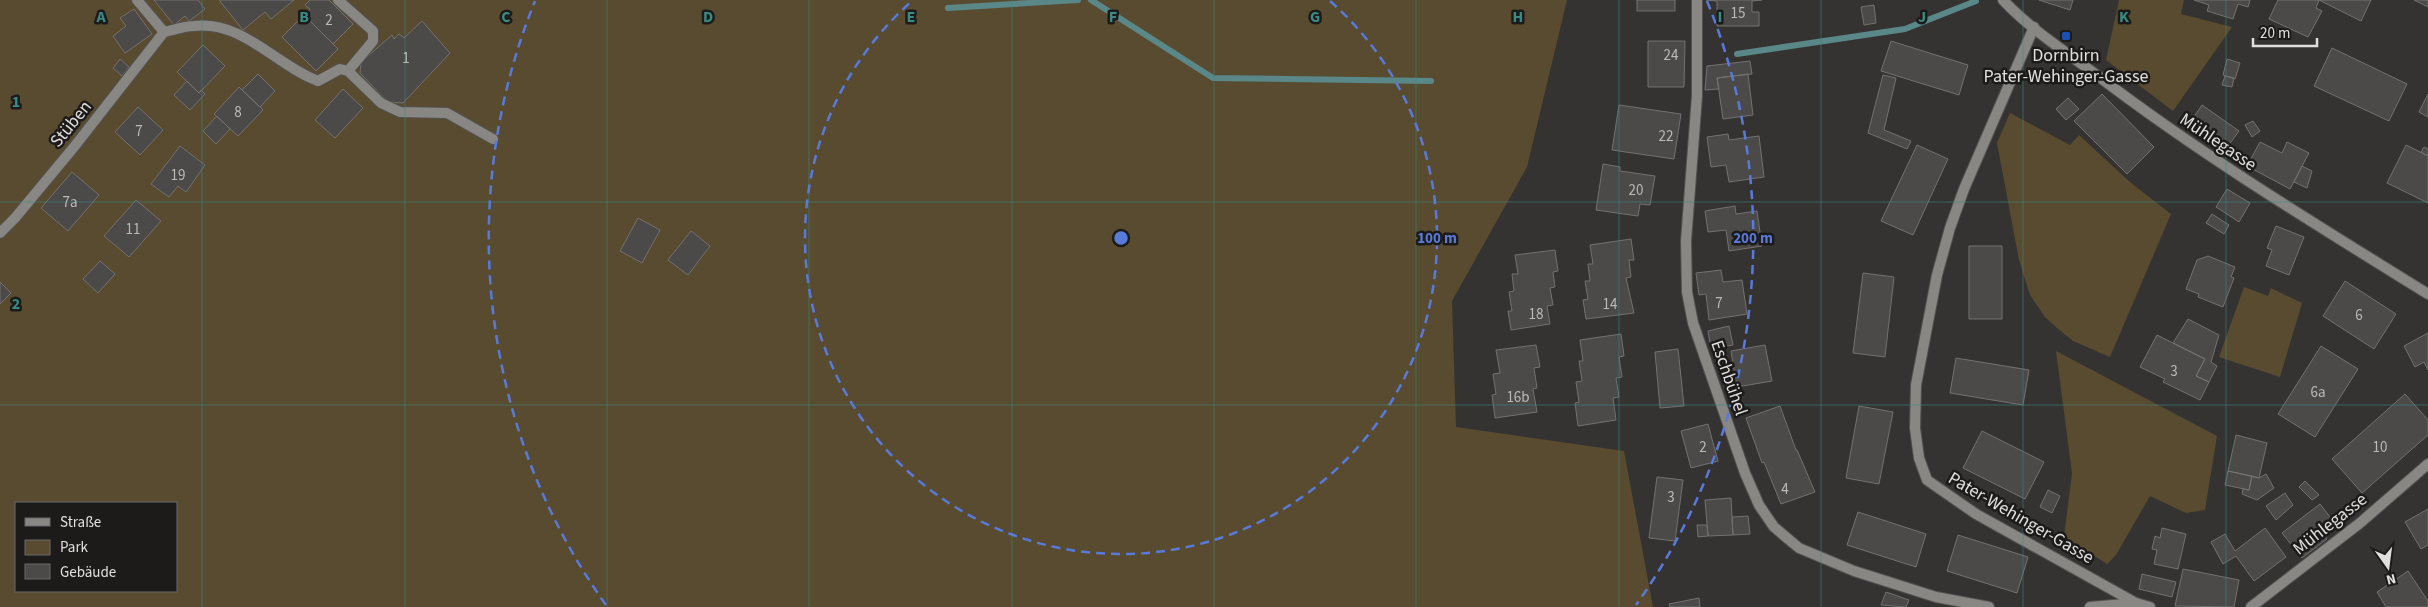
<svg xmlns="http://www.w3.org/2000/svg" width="2428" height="607" font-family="'Source Sans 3',sans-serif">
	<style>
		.green { fill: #594b30; fill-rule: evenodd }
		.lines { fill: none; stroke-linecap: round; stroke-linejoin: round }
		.stream { stroke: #5a8888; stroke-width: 6 }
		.building { fill: #4c4949; stroke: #747170 }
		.minor-casing { stroke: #535250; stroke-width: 12 }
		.tertiary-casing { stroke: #535250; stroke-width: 12 }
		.minor { stroke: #888784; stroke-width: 10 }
		.tertiary { stroke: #888784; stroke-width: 10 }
		.grid { fill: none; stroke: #398b84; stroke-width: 1; stroke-opacity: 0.55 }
		.ring { fill: none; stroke: #587ada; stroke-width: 2.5; stroke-dasharray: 9 6 }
		.transit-dot { fill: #1a4fb4; stroke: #1c1b1a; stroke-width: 2 }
		.labels { text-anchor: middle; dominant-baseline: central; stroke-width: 5; stroke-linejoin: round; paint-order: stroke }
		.number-label { font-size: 15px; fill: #bbbab8 }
		.poi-label { font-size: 18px; fill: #e0dfdd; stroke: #1c1b1a }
		.street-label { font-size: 18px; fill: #e0dfdd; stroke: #1c1b1a }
		.grid-label { font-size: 16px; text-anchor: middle; font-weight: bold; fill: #398b84; stroke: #1c1b1a; stroke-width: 5; stroke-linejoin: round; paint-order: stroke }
		.centre { fill: #587ada; stroke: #1c1b1a; stroke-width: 2.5 }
		.ring-label { font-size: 15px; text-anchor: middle; font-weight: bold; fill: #587ada; stroke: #1c1b1a; stroke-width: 5; stroke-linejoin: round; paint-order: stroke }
	</style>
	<rect width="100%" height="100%" fill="#353331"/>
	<path class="green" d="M0,0h1567l-40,167 -75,134 4,126 168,24 29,156h-1653zM16,503h160v88h-160z
		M2119,0h65l-3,14 51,13 -59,84 -67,-51z
		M2010,113l60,32 9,-10 52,48 40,31 -61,143 -37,-16 -16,-13 -12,-11 -15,-22 -11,-35 -22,-117z
		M2244,287l24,9 3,-8 31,15 -22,74 -61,-20z
		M2056,351l161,85 -12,74 -19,3 -36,-17 -34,59 -9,9 -43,-27 8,-64z"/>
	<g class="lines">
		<path class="stream" d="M1091,0l122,78 218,3
			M948,8l130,-8
			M1737,54l168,-25 71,-28"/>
	</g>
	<path class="building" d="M154,0h44l7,9 -16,12 -4,-5 -11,9z
		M219,0h75l-23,19 -6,-7 -22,18z
		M310,0h19l24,24 -20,20 -29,-29 6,-6 -5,-4z
		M1637,0h38v11h-38z
		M1706,0h56l-10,1v11h7v14h-42v-25z
		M2039,0h34l-3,10z
		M2194,0h56l-2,7 -10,-3 -5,15 -26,-8 2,-6z
		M2278,0h93l-10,21 -42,-21 -3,8 6,3 -14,26 -39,-18z
		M2414,0h14v7z
		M1874,5l2,18 -12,2 -3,-18z
		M134,9l18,25 -27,19 -12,-17 13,-10 -6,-8z
		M304,15l34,34 -22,22 -34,-34z
		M422,21l28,32 -47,50 -15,-1 -28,-29 1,-11 31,-27 2,4 5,-5 5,4z
		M1648,41h37l-1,46h-36z
		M1891,41l77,24 -9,30 -78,-24z
		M203,45l22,21 -26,27 -22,-21z
		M2332,48l75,36 -18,37 -75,-35z
		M120,59l9,8 -7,9 -9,-8z
		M2227,59l13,4 -5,16 -12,-4z
		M1750,61l2,13 -35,4 2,11 -14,1 2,-24z
		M258,74l17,17 -15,16 -18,-17z
		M1748,74l5,41 -30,4 -6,-41z
		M1883,75l13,3 -12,52 27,11 -4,8 -39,-16z
		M2225,76l9,2 -2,9 -10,-2z
		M187,81l12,12 2,-3 4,4 -15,16 -16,-15z
		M239,87l24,23 -25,26 -24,-22z
		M343,89l20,19 -28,30 -20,-18z
		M2102,94l52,53 -27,27 -53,-53z
		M2428,94v23l-9,-5z
		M2068,98l11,11 -13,11 -10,-11z
		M1619,105l62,9 -7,45 -62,-9z
		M2202,105l37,26 -16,22 -36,-26z
		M138,107l25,23 -23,25 -25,-23z
		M217,116l13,13 -14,15 -13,-13z
		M2253,121l7,10 -8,6 -7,-12z
		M1728,134l1,6 30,-4 5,41 -35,5 -3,-17 -15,2 -4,-30z
		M2260,142l22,11 5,-11 22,11 -19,36 -43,-23z
		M1917,145l31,14 -35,76 -32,-14z
		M2406,145l22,11v47l-41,-20z
		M180,146l25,19 -19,27 -8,-6 -9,11 -18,-13z
		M2424,147l4,2v7l-7,-4z
		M1603,164l17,3v4l35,5 -5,29 -10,-1 -2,12 -42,-6z
		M2302,166l10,5 -5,17 -13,-6z
		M72,172l27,23 -31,36 -27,-23z
		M2227,189l23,14 -11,19 -23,-15z
		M136,200l25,21 -32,36 -25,-21z
		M1735,206l1,8 21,-3 5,35 -33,5 -3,-21 -18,2 -3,-21z
		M2212,214l17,11 -5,9 -18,-11z
		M638,218l22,12 -18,33 -22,-12z
		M2276,226l28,11 -15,38 -23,-9 6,-16 -5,-2z
		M691,231l19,15 -22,29 -20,-15z
		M1631,239l3,21h-5l2,17 -5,1 8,35 -48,6 -3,-19 5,-1 -3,-18h5l-2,-17h5l-3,-19z
		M1969,246h33v73h-33z
		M1555,250l3,21 -5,1 2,15 -5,1 3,17 -6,1 3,18 -39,6 -3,-19h4l-3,-19 5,-1 -2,-17h6l-3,-19z
		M2208,256l27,11 -4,10 3,1 -11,29 -25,-10 1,-3 -13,-5 11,-29z
		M100,261l15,13 -17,19 -15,-14z
		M1721,270l2,12 19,-2 5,34 -38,6 -3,-26 -7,1 -3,-22z
		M1863,273l31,4 -9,80 -32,-4z
		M2345,281l51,33 -22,35 -51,-33z
		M0,282l11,11 -11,11z
		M2188,319l31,16 -8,27 6,4 -8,16 -13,-6 9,-17 -32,-16z
		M1729,326l4,19 -22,4 -3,-18z
		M2428,333v37l-4,-8 -9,5 -11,-21z
		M1621,334l3,22 -5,1 3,20 -6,1 3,19 -6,1 3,22 -38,6 -3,-23 4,-1 -3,-20 6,-1 -3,-20h4l-3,-21z
		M2157,335l48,24 -9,17 13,6 -9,18 -37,-18 2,-3 -25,-12z
		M1536,345l4,22 -6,1 3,20 -4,1 4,23 -42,6 -3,-23 4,-1 -3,-20 7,-1 -4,-23z
		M1765,345l7,36 -35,6 -6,-36z
		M2321,346l37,23 -43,68 -37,-23z
		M1678,349l6,57 -24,2 -5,-56z
		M1956,358l73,12 -6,35 -73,-12z
		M2405,394l23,26v15l-66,58 -30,-34z
		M1780,406l16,44h1l18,42 -34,12 -17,-42 -2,1 -16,-45z
		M1859,406l34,6 -14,72 -33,-6z
		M1708,424l10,37 -27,7 -10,-37z
		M1982,431l62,31 -19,37 -62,-31z
		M2236,435l31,8 -8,35 -31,-7z
		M2228,471l24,5 -3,14 -24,-5z
		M2266,474l8,14 -17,12 -15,-6 1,-5 6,1 3,-14 7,2z
		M1657,477l26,3 -8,61 -26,-3z
		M2305,481l14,14 -7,5 -13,-13z
		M2048,490l12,6 -8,17 -12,-6z
		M2285,493l8,12 -17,15 -10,-14z
		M1731,498l2,37 -25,1 -3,-36z
		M2320,504l17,22 -12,10 2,3 -25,19 -20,-25z
		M2428,509v36l-7,4 -16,-27z
		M1858,512l68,22 -10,33 -69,-22z
		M1748,516l2,18 -17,1 -1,-18z
		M1697,525h10l1,11 -10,1z
		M2162,528l24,6 -8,35 -24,-5 3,-14 -5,-1 3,-13 5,2z
		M2265,528l21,29 -32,24 -18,-25 -13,8 -12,-22 14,-8 10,17z
		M1958,535l70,22 -11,36 -70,-22z
		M2183,569l56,11 -5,27 -59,-1z
		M2408,571l20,30v6h-42l-9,-15z
		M2142,574l34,8 -4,15 -33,-8z
		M1886,592l23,8 -3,7 -25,-2z
		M1699,598l1,9h-30l-1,-3z"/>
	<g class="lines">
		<g class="minor-casing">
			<path id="minor" d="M137,0l27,32
				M338,0l35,31v10l-25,30
				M1697,0v96l-11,145 1,51 6,31 52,150 14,32 15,22 25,21 55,23 82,26 53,10
				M2034,27l-70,162 -14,39 -13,47 -21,110 -1,43 4,30 8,22 49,34 160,89 14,4
				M0,233l15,-15 59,-71 90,-115c10,-2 20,-6 30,-6 50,-5 81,39 124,55l22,-12 8,2 33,32 19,9 47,1 46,26
				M2090,607l46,-4
				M2251,607l109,-84 68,-59"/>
		</g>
		<g class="tertiary-casing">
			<path id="tertiary" d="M2003,0c27,29 63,52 95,76 105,80 217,148 330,218"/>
		</g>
		<use href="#minor" class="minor"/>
		<use href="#tertiary" class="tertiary"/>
	</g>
	<path class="grid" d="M202,0v607M405,0v607M607,0v607M809,0v607M1012,0v607M1214,0v607M1416,0v607M1619,0v607M1821,0v607M2023,0v607M2226,0v607M0,202h2428M0,405h2428"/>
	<g class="ring">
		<path d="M1330 1A316 316 0 1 1 912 1"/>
		<path d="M606 605A632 632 0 0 1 535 1M1707 1A632 632 0 0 1 1636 605"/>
	</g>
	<rect class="transit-dot" x="2061" y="31" width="10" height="10" rx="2.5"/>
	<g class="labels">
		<g class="number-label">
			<text x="1738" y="13">15</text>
			<text x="329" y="20">2</text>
			<text x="1671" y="55">24</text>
			<text x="406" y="58">1</text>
			<text x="238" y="112">8</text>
			<text x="139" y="131">7</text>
			<text x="1666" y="136">22</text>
			<text x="178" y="175">19</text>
			<text x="1636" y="190">20</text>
			<text x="70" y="202">7a</text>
			<text x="133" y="229">11</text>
			<text x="1719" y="303">7</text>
			<text x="1610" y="304">14</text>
			<text x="1536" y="314">18</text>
			<text x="2359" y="315">6</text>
			<text x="2174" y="371">3</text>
			<text x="2318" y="392">6a</text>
			<text x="1518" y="397">16b</text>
			<text x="1703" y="447">2</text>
			<text x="2380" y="447">10</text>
			<text x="1785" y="489">4</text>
			<text x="1671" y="497">3</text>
		</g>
		<g class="poi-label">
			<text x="2066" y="55">Dornbirn<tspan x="2066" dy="21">Pater-Wehinger-Gasse</tspan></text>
		</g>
		<g class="street-label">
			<text transform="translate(71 124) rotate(-51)">Stüben</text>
			<text transform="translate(2218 142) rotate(34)">Mühlegasse</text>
			<text transform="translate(1729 378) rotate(71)">Eschbühel</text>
			<text transform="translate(2021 518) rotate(30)">Pater-Wehinger-Gasse</text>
			<text transform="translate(2330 524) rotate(-38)">Mühlegasse</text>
		</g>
	</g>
	<g class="grid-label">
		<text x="101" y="22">A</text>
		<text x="304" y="22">B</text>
		<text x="506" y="22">C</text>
		<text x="708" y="22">D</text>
		<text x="911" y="22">E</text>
		<text x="1113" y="22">F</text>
		<text x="1315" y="22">G</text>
		<text x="1518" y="22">H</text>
		<text x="1720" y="22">I</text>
		<text x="1922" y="22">J</text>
		<text x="2124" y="22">K</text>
		<text x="16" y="107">1</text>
		<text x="16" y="309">2</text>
	</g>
	<circle cx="1121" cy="238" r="8" class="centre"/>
	<g class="ring-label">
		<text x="1437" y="243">100 m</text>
		<text x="1753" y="243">200 m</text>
	</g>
	<rect x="15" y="502" width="162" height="90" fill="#1c1b1a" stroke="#6a6968"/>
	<rect x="25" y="518" width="25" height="8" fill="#888784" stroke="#6a6968"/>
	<text x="60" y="527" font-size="15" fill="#e0dfdd">Straße</text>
	<rect x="25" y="540" width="25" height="15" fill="#594b30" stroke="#6a6968"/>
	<text x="60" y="552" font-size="15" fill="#e0dfdd">Park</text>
	<rect x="25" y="564" width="25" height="15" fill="#4c4949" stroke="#6a6968"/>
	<text x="60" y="577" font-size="15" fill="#e0dfdd">Gebäude</text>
	<g transform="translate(2388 567) rotate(166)" stroke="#1c1b1a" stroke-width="4" paint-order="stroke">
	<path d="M0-4L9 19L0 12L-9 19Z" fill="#e0dfdd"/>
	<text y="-8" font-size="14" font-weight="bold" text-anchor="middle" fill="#e0dfdd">N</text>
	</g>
	<path d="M2253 38v8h64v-8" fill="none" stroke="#e0dfdd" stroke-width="2.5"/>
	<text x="2260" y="38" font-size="15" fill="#e0dfdd" stroke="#1c1b1a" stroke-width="4" paint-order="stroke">20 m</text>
</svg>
